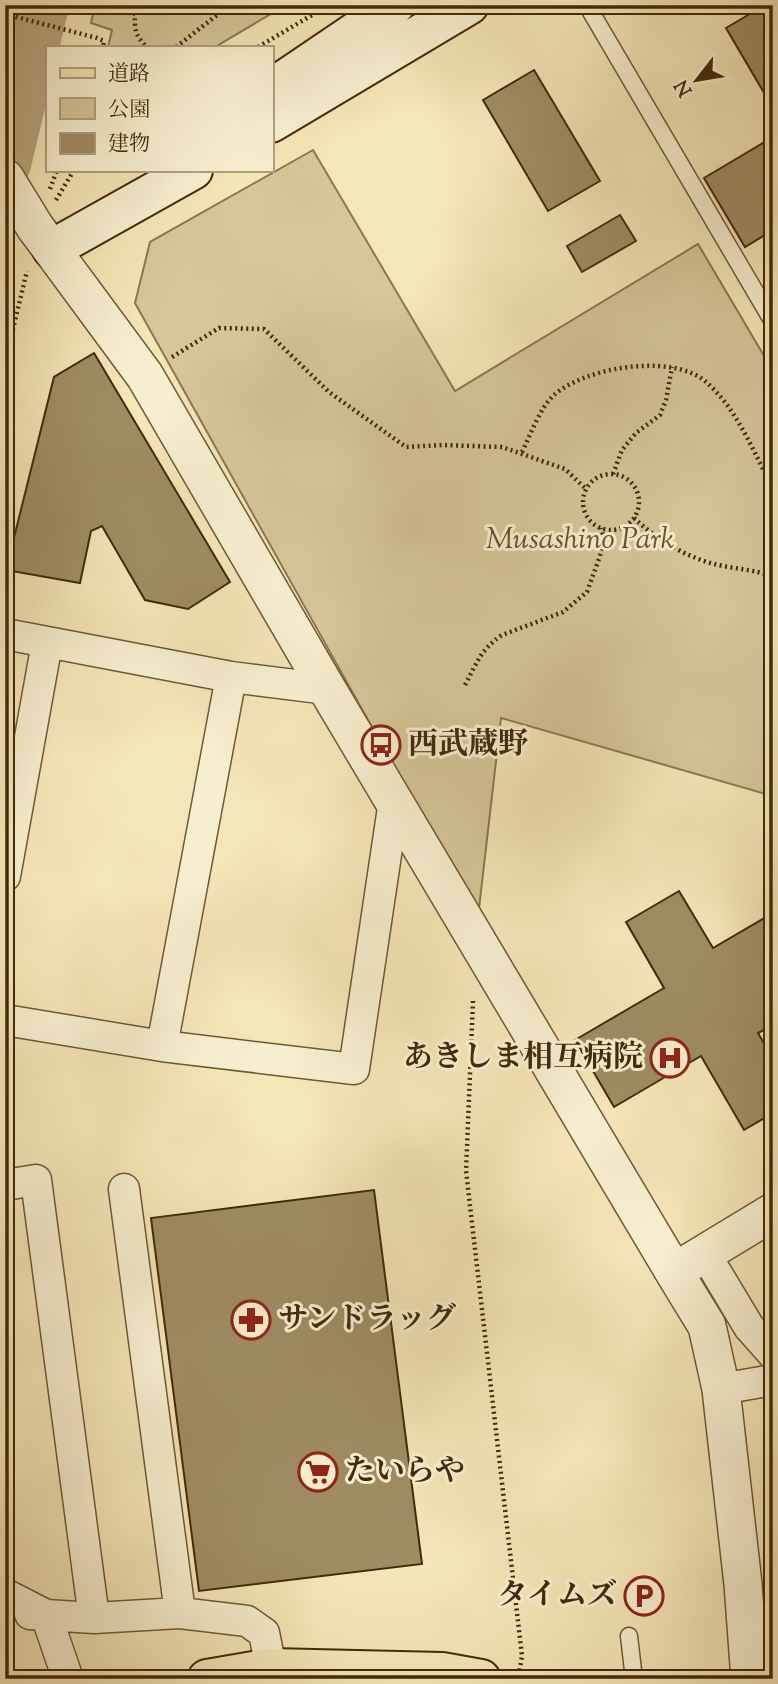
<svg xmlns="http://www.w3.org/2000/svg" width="778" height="1684" font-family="'Sorts Mill Goudy','Noto Serif JP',serif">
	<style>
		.green { fill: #d6c699; stroke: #8c7851; stroke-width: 2 }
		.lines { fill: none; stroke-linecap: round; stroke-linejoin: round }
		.river { stroke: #b8a67c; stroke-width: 52 }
		.building { fill: #9f8c63; stroke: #412a09; stroke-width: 2 }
		.service-casing { stroke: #6e5934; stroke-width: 19 }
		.minor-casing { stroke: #6e5934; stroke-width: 33 }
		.tertiary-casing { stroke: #6e5934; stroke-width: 40 }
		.secondary-casing { stroke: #412a09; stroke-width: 42 }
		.primary-casing { stroke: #412a09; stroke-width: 42 }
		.path { stroke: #412a09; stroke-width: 4.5; stroke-dasharray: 2 3.5; stroke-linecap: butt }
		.service { stroke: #f8efd0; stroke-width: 16 }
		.minor { stroke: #f8efd0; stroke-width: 30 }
		.tertiary { stroke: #f8efd0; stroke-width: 37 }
		.secondary { stroke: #f8efd0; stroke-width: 38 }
		.primary { stroke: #f5e6b7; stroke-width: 38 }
		.labels { text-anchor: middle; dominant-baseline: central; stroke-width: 6; stroke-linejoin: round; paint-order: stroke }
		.park-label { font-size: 30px; font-style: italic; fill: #66512d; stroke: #f8efd0 }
		.poi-label { font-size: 30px; font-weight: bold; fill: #412a09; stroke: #f8efd0; text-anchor: start }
	</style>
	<rect width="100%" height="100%" fill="#f5e6b7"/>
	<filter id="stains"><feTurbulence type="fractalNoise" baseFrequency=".00286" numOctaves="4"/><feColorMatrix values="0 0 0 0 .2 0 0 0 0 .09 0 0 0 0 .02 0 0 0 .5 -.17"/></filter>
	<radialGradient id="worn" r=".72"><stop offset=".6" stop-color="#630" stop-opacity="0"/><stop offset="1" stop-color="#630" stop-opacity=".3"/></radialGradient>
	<path class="green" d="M95,5h191l-71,42h-107l4,-17 -21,-7z
		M313,150l142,241 243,-147 75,127v425l-272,-78 -23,199 -343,-614 15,-61z"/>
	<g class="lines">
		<path class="river" d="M5,164l38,-159"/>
	</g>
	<path class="building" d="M765,5h8v103l-47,-80z
		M534,70l66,111 -52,30 -65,-111z
		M773,137v93l-28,17 -41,-69z
		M620,215l16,26 -54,31 -15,-26z
		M94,353l136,229 -42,27 -43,-9 -43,-74 -11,5 -11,52 -74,-13 48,-193z
		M679,891l34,57 60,-35v112l-15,8 15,26v54l-29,17 -43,-74 -87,51 -39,-67 89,-52 -38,-66z
		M374,1190l48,374 -223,27 -48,-373z"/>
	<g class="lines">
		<g class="service-casing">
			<path id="service" d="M603,5l-12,7 182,310
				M629,1636l5,43"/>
		</g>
		<g class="minor-casing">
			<path id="minor" d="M5,634l226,43 96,12
				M5,876l42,-233
				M5,1020l157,26 192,23 40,-268
				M162,1046l69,-369
				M5,1185l31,-5 58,438
				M124,1189l56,424
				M704,1252l45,75 24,27
				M721,1389l52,-9
				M5,1594l41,21 48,3 86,-5 67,8 17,12 7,35
				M30,1614l16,1 22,64"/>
		</g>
		<g class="tertiary-casing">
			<path id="tertiary" d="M5,178l30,49 110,149 182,313 347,583 99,-60
				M674,1272l33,54 14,63 22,195 7,95"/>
		</g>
		<g class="secondary-casing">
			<path id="secondary" d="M271,89l124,-84
				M271,123l198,-118
				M52,249l141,-79"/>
		</g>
		<g class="primary-casing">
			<path id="primary" d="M207,1679l64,-11 171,4 39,7"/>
		</g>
		<path class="path" d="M99,5l-1,2 37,7c-1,15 1,23 12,33
			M5,14l92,24 7,3 -1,6
			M176,47l54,-42
			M258,47l71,-42
			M50,189l7,-19
			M56,200l18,-30
			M172,357l47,-29 45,1 65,63 77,55 36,-2 60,2 63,22 21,20
			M5,362l22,-91
			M522,452c8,-16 18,-44 31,-56 31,-29 118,-43 152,-15 32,27 49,72 68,108
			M613,474l9,-24 14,-17 24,-18 6,-15 6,-33
			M583 502a28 28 0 1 1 56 0a28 28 0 1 1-56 0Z
			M634,518c22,21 50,38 80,46 19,5 41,5 59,13
			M766,574l7,-17
			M465,685c12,-22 15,-35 37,-50l61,-23 24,-20 13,-36 4,-17 -3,-11
			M473,1001l-7,170 56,485 -4,23"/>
		<use href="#service" class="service"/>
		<use href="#minor" class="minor"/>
		<use href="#tertiary" class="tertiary"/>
		<use href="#secondary" class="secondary"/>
		<use href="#primary" class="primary"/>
	</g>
	<defs>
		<g id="bus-ring" transform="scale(2.0125)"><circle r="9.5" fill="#f8efd0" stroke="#8f2418" stroke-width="1.5"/><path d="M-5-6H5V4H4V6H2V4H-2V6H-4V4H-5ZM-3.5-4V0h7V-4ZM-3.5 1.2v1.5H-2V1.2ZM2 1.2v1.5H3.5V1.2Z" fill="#8f2418"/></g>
		<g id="hospital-ring" transform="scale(2.0125)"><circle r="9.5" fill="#f8efd0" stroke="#8f2418" stroke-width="1.5"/><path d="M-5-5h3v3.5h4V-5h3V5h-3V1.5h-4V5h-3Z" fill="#8f2418"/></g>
		<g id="pharmacy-ring" transform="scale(2.0125)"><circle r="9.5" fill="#f8efd0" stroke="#8f2418" stroke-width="1.5"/><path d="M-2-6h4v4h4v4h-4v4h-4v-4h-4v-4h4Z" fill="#8f2418"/></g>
		<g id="supermarket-ring" transform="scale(2.0125)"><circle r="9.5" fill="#f8efd0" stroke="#8f2418" stroke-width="1.5"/><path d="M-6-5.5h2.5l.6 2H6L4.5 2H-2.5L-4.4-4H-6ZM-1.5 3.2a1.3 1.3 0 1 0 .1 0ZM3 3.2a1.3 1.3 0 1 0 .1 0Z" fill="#8f2418"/></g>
		<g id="parking-ring" transform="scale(2.0125)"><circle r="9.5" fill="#f8efd0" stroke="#8f2418" stroke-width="1.5"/><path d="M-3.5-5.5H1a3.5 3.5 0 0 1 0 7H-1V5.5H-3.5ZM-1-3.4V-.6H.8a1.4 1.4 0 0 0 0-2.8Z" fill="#8f2418"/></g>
	</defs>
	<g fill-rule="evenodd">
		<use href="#bus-ring" x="381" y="745"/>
		<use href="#hospital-ring" x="670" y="1058"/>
		<use href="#pharmacy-ring" x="251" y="1320"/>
		<use href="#supermarket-ring" x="318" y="1472"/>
		<use href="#parking-ring" x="644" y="1596"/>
	</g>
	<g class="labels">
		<g class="park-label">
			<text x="580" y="540">Musashino Park</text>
		</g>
		<g class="poi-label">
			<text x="408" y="745">西武蔵野</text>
			<text x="643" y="1058" text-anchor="end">あきしま相互病院</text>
			<text x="278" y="1320">サンドラッグ</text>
			<text x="345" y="1472">たいらや</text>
			<text x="617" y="1596" text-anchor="end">タイムズ</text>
		</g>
	</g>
	<rect width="778" height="1684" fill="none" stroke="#f5e6b7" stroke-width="28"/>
	<rect x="7" y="7" width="764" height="1670" fill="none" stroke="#412a09" stroke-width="3.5"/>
	<rect x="14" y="14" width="750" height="1656" fill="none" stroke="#412a09" stroke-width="2"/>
	<rect x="46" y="46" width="228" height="126" fill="#f8efd0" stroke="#afa080" stroke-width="2"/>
	<rect x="60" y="68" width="35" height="10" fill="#f5e6b7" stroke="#afa080" stroke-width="2"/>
	<text x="108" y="80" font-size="21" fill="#412a09">道路</text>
	<rect x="60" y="98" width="35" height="21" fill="#d6c699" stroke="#afa080" stroke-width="2"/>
	<text x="108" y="116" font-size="21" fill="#412a09">公園</text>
	<rect x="60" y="133" width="35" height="21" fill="#9f8c63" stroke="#afa080" stroke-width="2"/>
	<text x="108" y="150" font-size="21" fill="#412a09">建物</text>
	<g transform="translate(697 80) rotate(239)" stroke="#f8efd0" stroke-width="5" paint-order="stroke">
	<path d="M0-5L12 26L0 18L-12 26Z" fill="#412a09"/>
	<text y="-10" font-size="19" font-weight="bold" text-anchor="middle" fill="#412a09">N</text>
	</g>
	<rect width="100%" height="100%" filter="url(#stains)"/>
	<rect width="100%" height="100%" fill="url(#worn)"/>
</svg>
